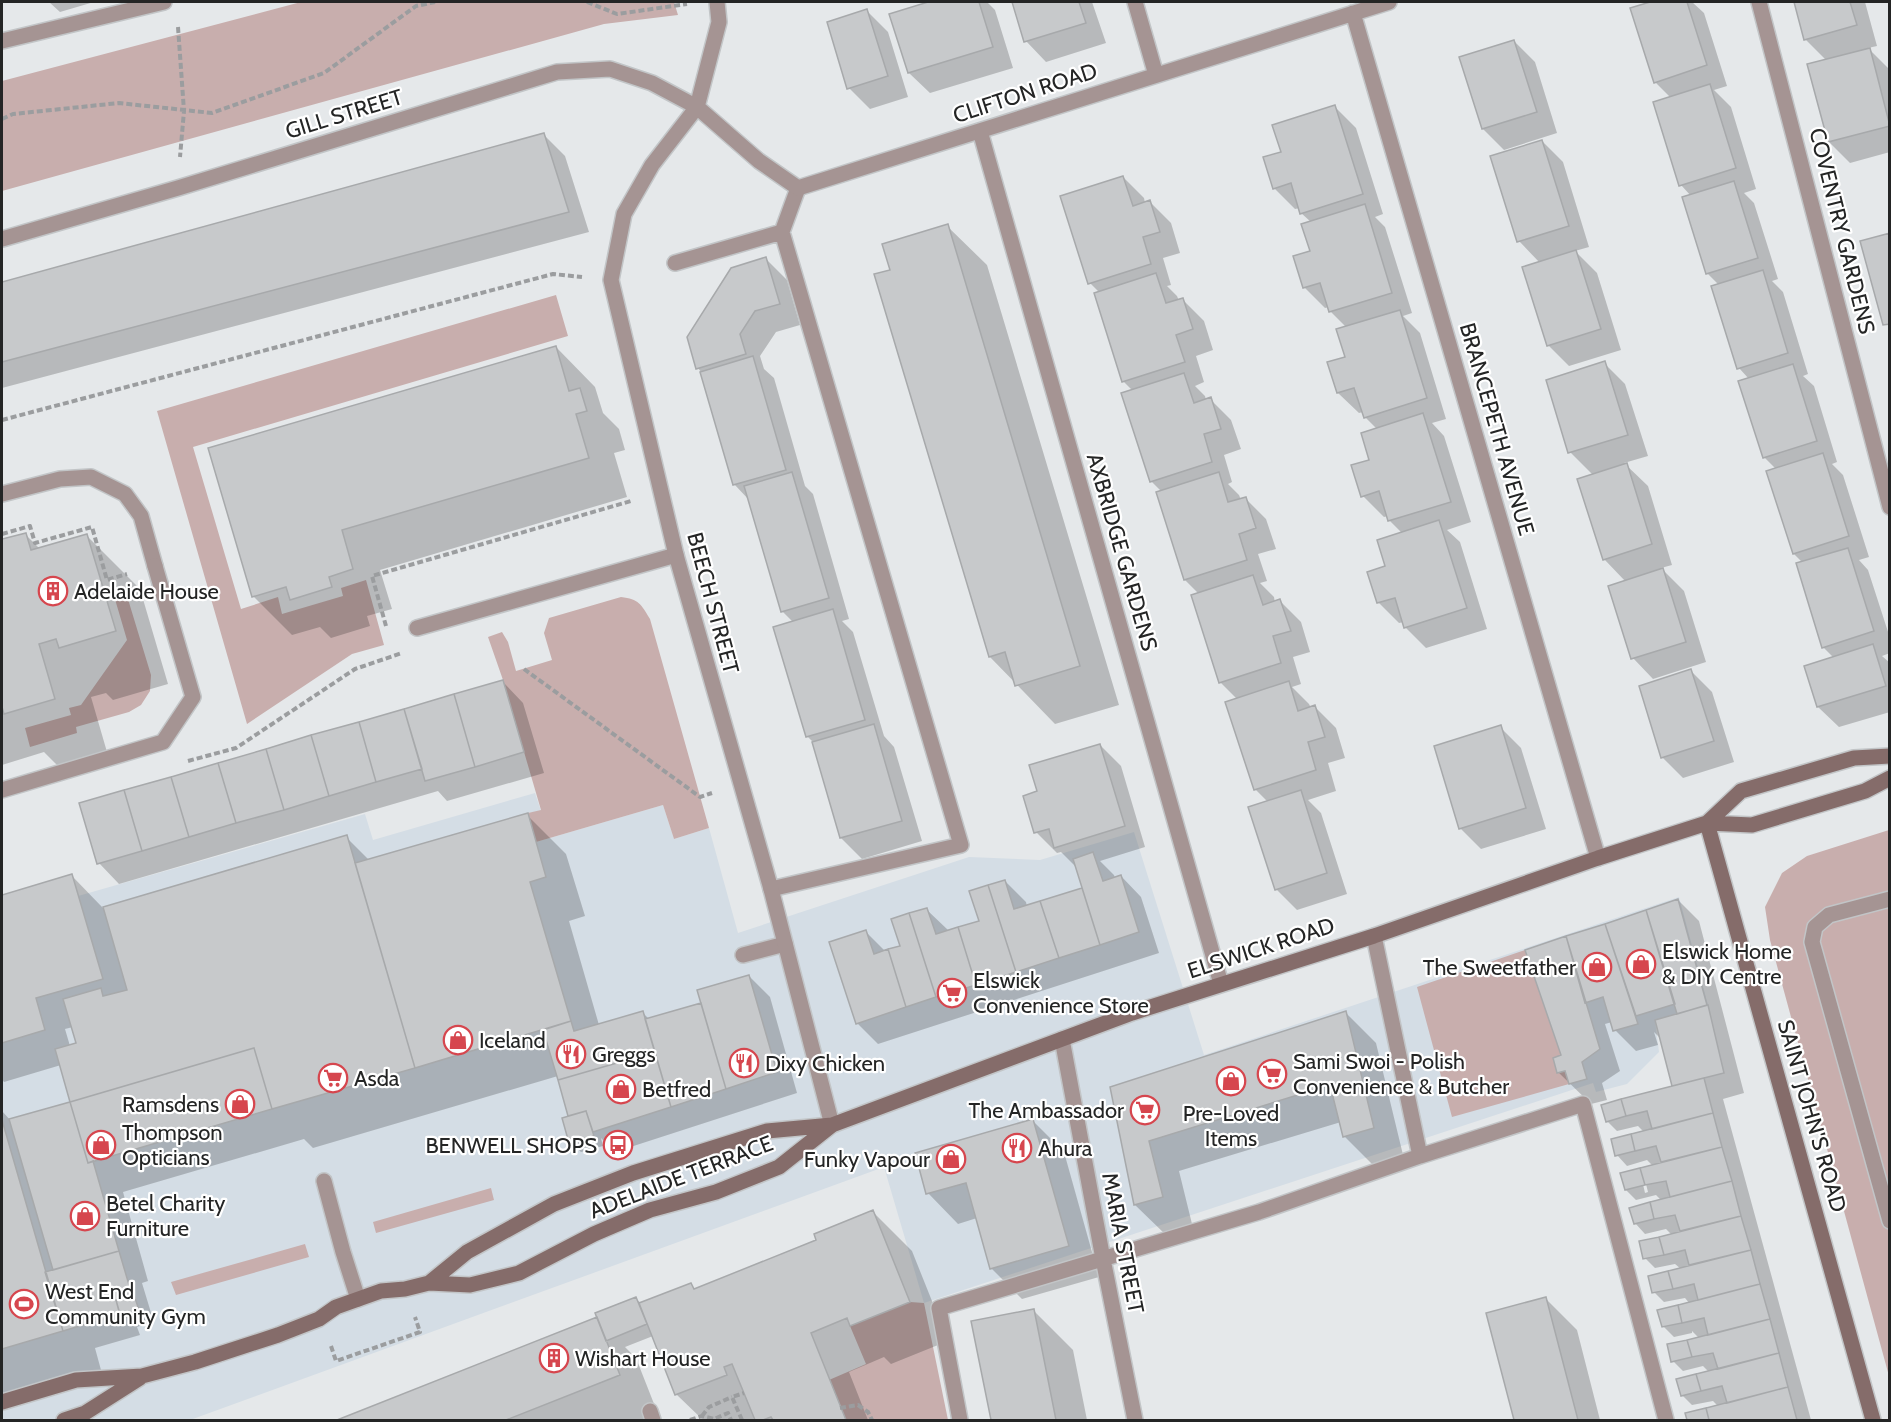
<svg xmlns="http://www.w3.org/2000/svg" width="1891" height="1422" font-family="Cabin,sans-serif">
	<style>
		.built { fill: #d4dde5 }
		.green { fill: #c8aead }
		.shadow { fill: #0003; fill-rule: evenodd }
		.building { fill: #c7c9cb; stroke: #a7a9ab; stroke-width: 1.5 }
		.lines { fill: none; stroke-linecap: round; stroke-linejoin: round }
		.lane-casing { stroke: #c2c5c7; stroke-width: 18 }
		.street-casing { stroke: #c2c5c7; stroke-width: 18 }
		.secondary-casing { stroke: #c2c5c7; stroke-width: 18 }
		.path { stroke: #9b9d9f; stroke-width: 4; stroke-dasharray: 6 3; stroke-linecap: butt }
		.lane { stroke: #a59493; stroke-width: 15 }
		.street { stroke: #a59493; stroke-width: 15 }
		.secondary { stroke: #856c6a; stroke-width: 15 }
		.labels { text-anchor: middle; dominant-baseline: central; stroke-width: 4.5; stroke-linejoin: round; paint-order: stroke }
		.street-label { font-size: 22px; fill: #242525; stroke: #fff }
		.poi-label { font-size: 22px; fill: #242525; stroke: #fff; text-anchor: start }
	</style>
	<rect width="100%" height="100%" fill="#e5e8ea"/>
	<path class="built" d="M535,793l6,18 -13,2 8,29 127,-37 11,34 35,-11 29,105 231,-76 71,3 94,-28 70,223 475,-158 29,108 -53,15 4,32 -32,32 -31,8 -3,-9 -669,220 -40,-136 -694,253h-188v-377l43,-13 -9,-32 66,-19 -24,-83 287,-82 8,26z"/>
	<path class="green" d="M301,2h373l4,13 -74,9 -602,167v-110z
		M556,295l12,41 -375,111 48,162 37,-12 4,17 61,-18 -2,-8 25,-8 18,65 -32,9 -105,70 -90,-313z
		M124,586l27,89 -1,16 -9,14 -12,7 -53,15 1,6 -47,14 -5,-19 46,-13 -2,-7 12,-3 46,-65 -15,-51z
		M621,597c18,2 20,7 29,22l59,209 -35,11 -11,-34 -127,37 -8,-29 13,-3 -38,-130 -15,-43 14,-5 6,10 8,29 36,-11 -8,-27 5,-15z
		M1889,830v546l-119,-436 -5,-33 17,-34 25,-17z
		M1525,950l36,105 -8,3 4,15 8,-2 4,13 -117,33 -35,-130z
		M491,1188l3,12 -118,33 -3,-11z
		M305,1244l4,13 -133,38 -5,-13z
		M910,1302l14,1 24,117h-102l-17,-40 37,-16 -16,-38z"/>
	<path class="shadow" d="M49,2h45l-34,10z
		M933,2h54l8,8 18,58 -83,25 -21,-20 -18,-58z
		M1013,2h79l14,41 -60,19 -20,-21z
		M1655,2h37l12,11 23,73 -13,4 17,17 25,82 -12,4 10,10 24,76 -6,2 11,11 25,82 -5,2 11,10 23,76 -5,2 11,11 26,82 -10,3 9,10 22,68v15l-8,3 8,7v49l-51,15 -21,-20 16,-49 -11,-11 -20,-84 -9,-9 -18,-85 -12,-12 -15,-78 -10,-11 -20,-83 -12,-12 -16,-77 -10,-11 -10,-87 -16,-16 -23,-73z
		M1795,2h70l12,44 -9,2 22,22v82l-40,11 -21,-21 -20,-77 18,-4 -22,-22z
		M867,11l21,21 20,65 -38,12 -21,-21z
		M1514,41l21,21 22,71 -53,17 -21,-21z
		M1335,107l21,21 27,86 -8,3 10,10 27,86 -9,3 17,17 26,86 -14,4 12,13 27,86 -24,8 13,12 27,87 -61,19 -21,-21 -1,-5 -5,1 -20,-20 -10,-30 18,-6 15,-34 -13,-13 -1,-4 -4,1 -21,-21 14,-67 -12,-12 -2,-5 -4,1 -21,-20 9,-35v-30l-17,-17 -1,-4 -4,1 -21,-21 8,-35 -1,-30 -10,-9 -1,-5 -5,1 -21,-21 8,-35z
		M544,135l21,21 24,76 -587,156v-104z
		M1542,141l21,21 26,85 -14,4 22,22 24,77 -52,16 -21,-21 -8,-82 -21,-22z
		M1123,177l21,21 1,5 5,-1 21,21 9,30 -17,5 8,27 -4,1 10,10 2,5 4,-1 21,21 9,29 -17,6 8,26 -9,4 10,10 1,4 4,-1 21,21 10,29 -17,6 8,27 -4,2 11,11 2,5 4,-2 21,21 10,30 -18,5 9,27 -7,2 14,14 1,6 5,-2 21,21 9,30 -17,5 8,27 -9,3 17,17 2,4 4,-1 21,21 9,30 -17,5 8,28 -28,9 13,13 26,81 -50,16 -21,-21 -8,-87 -13,-13 -18,-90 -17,-17 -21,-88 -14,-14 -23,-88 -11,-11 -18,-90 -10,-10 -23,-88 -10,-10z
		M947,226l40,39 132,440 -64,19 -65,-67 -98,-386z
		M766,259l21,21 13,45 -24,7 -16,24 4,13 10,9 31,108 8,8 36,125 -7,2 11,11 31,104 10,11 28,94 -60,18 -21,-21 -27,-95 -7,-7 -14,-114 -11,-11 -32,-110 -16,-17 -33,-112 -3,-4z
		M556,347l39,40 8,26 16,16 6,21 -11,3 13,44 -247,73 12,39 -25,7 3,10 -39,12 -11,-11 -28,8 -39,-39z
		M1604,363l21,21 23,72 -24,7 24,23 24,79 -11,3 23,23 22,71 -53,17 -20,-21 -7,-76 -22,-23 -11,-84 -23,-23z
		M25,534l15,15 47,-13 53,53 28,95 -55,16 -7,-7 -15,4 16,55 -49,14 -14,-14 -42,13v-224z
		M1691,671l21,21 22,70 -51,16 -21,-21z
		M503,682l20,21 21,70 -97,28 -9,-10 -319,93 -20,-21z
		M1500,727l21,21 25,81 -65,20 -21,-21z
		M1100,745l21,21 24,81 -45,14 14,14 1,3 6,-2 20,21 18,56 -281,91 -21,-21 9,-91 20,20 15,-5 26,-37 21,20 33,-8 24,-41 21,21 1,5 57,-18 -7,-21 -16,-16 -4,1 -21,-21 3,-40z
		M527,815l39,39 19,62 -16,5 30,104 43,-13 7,7 54,-15 46,-28 21,21 27,96 -182,59 -14,-14 2,8 -22,6 -11,-10 1,-25 -13,-41 -245,72 -9,-9 -181,53 25,89 -6,2 10,33 -5,2 2,5 -12,4 3,8 -45,13 6,22 -99,30v-289l9,10 61,-18 -11,-38 -57,17 -2,-3v-182l70,-21 31,32 243,-71 24,24zM73,1027l5,17 -8,2 -5,-17z
		M1678,900l21,21 45,172 -21,6 88,321h-122l-2,-6 32,-7 -6,-6 -21,4 -10,-10 27,-23 -6,-6 -20,5 -10,-10 26,-23 -7,-7v2l-18,4 -11,-11 27,-22 -5,-6 -21,4 -10,-10 27,-23 -6,-5 -20,4 -10,-10 27,-23 -6,-6 -21,5 -10,-11 27,-22 -6,-6 -20,5 -10,-10 27,-24 -6,-6 -20,6 -10,-11 27,-23 -6,-6 -21,5 -10,-10 67,-34 -12,-47 -8,-8 4,13 -22,6 -21,-21 -3,-8 -7,2 15,47 -18,12 5,17 -16,4 -33,-32 5,-16 -37,-105zM1642,1180h3l3,12 -3,1z
		M1345,1012l31,31 28,116 -29,8 -31,-31 -3,-14 -162,49 14,57 -27,7 -31,-30 -23,-117z
		M1033,1121l31,31 35,125 -77,22 -31,-31 -14,-50 -19,6 -30,-31z
		M873,1212l39,39 36,90 -57,23 -7,-7 -35,15 19,48h-111l-1,-2 -6,2h-47l-26,-25 -24,-59 -28,11 11,11 22,56 -15,6h-302l258,-102 37,-19 6,5 48,-19 5,5 123,-49z
		M1546,1299l31,31 23,90h-84l-28,-106z
		M1033,1310l40,40 14,70h-95l-19,-98z"/>
	<path class="building" d="M928,2h51l14,45 -85,26 -19,-59z
		M1012,2h67l7,21 -62,19z
		M1650,2h37l20,63 -53,18 -24,-75z
		M1794,2h56l7,23 -53,15z
		M867,9l21,67 -41,13 -20,-67z
		M1514,40l23,72 -55,17 -23,-72z
		M1870,48l20,78 -62,16 -21,-78z
		M1710,84l26,84 -57,18 -26,-84z
		M1335,105l28,89 -63,20 -9,-31 -18,6 -10,-32 18,-5 -9,-27z
		M544,133l25,79 -567,150v-80z
		M1542,140l27,86 -52,16 -27,-86z
		M1123,176l10,30 17,-6 10,32 -17,5 8,27 -63,20 -28,-88z
		M1734,181l24,77 -52,16 -24,-77z
		M1365,204l27,89 -63,19 -9,-29 -17,5 -10,-32 17,-5 -9,-27z
		M948,224l132,442 -65,20 -10,-34 -16,5 -115,-383 16,-4 -8,-26z
		M1890,233v91l-7,1 -23,-84z
		M1576,250l25,79 -54,17 -25,-79z
		M766,257l14,47 -25,7 -15,23 6,20 -50,15 -9,-32 44,-69z
		M1763,270l25,83 -51,16 -26,-83z
		M1156,273l10,30 17,-5 10,31 -17,6 9,27 -63,20 -28,-89z
		M1400,310l27,88 -63,20 -10,-30 -17,5 -10,-31 18,-5 -9,-28z
		M556,346l13,45 11,-3 7,23 -11,3 13,44 -247,72 11,39 -24,8 3,10 -42,13 -4,-13 -34,10 -44,-149z
		M753,356l33,114 -53,15 -33,-113z
		M1605,361l23,74 -60,18 -22,-73z
		M1793,364l24,77 -54,17 -25,-77z
		M1184,373l10,30 17,-6 10,32 -17,5 8,28 -62,20 -29,-89z
		M1423,413l28,89 -63,19 -9,-30 -18,6 -10,-32 18,-5 -8,-27z
		M1823,453l26,83 -56,18 -27,-83z
		M1627,463l25,81 -49,16 -26,-81z
		M792,472l37,126 -48,14 -37,-126z
		M1219,472l9,30 18,-5 10,31 -17,6 8,26 -63,20 -28,-88z
		M1439,520l28,88 -63,20 -9,-30 -18,5 -10,-31 18,-6 -8,-26z
		M26,533l5,17 56,-16 29,97 -57,17 -3,-9 -17,5 16,55 -51,15 -2,-7v-168z
		M1848,548l26,83 -52,17 -26,-85z
		M1663,568l23,74 -55,17 -23,-73z
		M1253,575l10,30 17,-6 11,32 -18,5 8,27 -62,20 -28,-88z
		M833,609l32,111 -59,17 -33,-110z
		M1873,644l13,42 -69,21 -13,-41z
		M1691,669l23,72 -53,17 -22,-72z
		M503,680l21,72 -49,15 -21,-73z
		M1289,681l9,30 17,-6 10,32 -17,5 8,28 -62,20 -29,-88z
		M454,694l21,73 -50,14 -21,-72z
		M404,709l18,60 -46,13 -17,-60z
		M359,722l17,60 -47,14 -18,-61z
		M874,724l28,97 -62,17 -28,-96z
		M1501,725l25,83 -67,21 -25,-83z
		M311,735l18,61 -45,14 -18,-61z
		M1100,744l25,82 -71,22 -5,-19 -15,4 -11,-37 14,-5 -8,-26z
		M266,749l18,61 -48,13 -18,-60z
		M218,763l18,60 -47,14 -18,-60z
		M171,777l18,60 -47,14 -18,-61z
		M124,790l18,61 -45,13 -18,-61z
		M1301,790l26,83 -52,17 -27,-83z
		M528,813l18,64 -16,5 41,139 -156,47 -60,-205z
		M347,835l68,233 -143,41 -18,-61 -184,54 -15,-53 21,-6 -13,-44 38,-11 2,8 24,-6 -24,-83z
		M1093,852l10,29 18,-6 18,57 -39,13 -27,-86z
		M72,874l31,105 -67,19 9,32 -43,13v-148z
		M1005,880l9,29 26,-8 19,57 -43,14 -28,-87z
		M988,885l28,87 -40,13 -18,-58 21,-6 -10,-30z
		M1082,888l18,57 -41,13 -19,-57z
		M1678,899l29,106 -30,9 -31,-104z
		M927,908l9,26 22,-7 18,58 -40,12 -27,-84z
		M1646,910l29,94 -39,12 -31,-92z
		M909,913l27,84 -30,10 -18,-58 12,-3 -9,-27z
		M1605,924l33,100 -25,7 -10,-34 -18,6 -19,-67z
		M866,930l8,24 14,-5 18,58 -50,17 -27,-82z
		M1566,936l34,113 -18,13 5,17 -18,5 -4,-13 -8,2 -4,-15 8,-3 -36,-105z
		M749,975l28,97 -51,17 -29,-99z
		M701,1003l25,86 -55,18 -26,-88z
		M1708,1005l16,68 -52,13 -17,-66z
		M643,1011l12,41 -97,28 -15,-50 28,-9 3,10z
		M1346,1011l28,117 -31,9 -13,-52 -181,56 14,56 -29,8 -24,-118z
		M254,1048l18,61 -184,54 -18,-61z
		M655,1052l16,55 -78,25 -7,-21 -18,5 -10,-36z
		M1704,1078l9,35 -61,16 -5,-18 -21,5 -5,-17z
		M1621,1099l5,17 -20,6 -5,-17z
		M70,1102l18,61 5,-2 26,90 -66,19 -44,-151z
		M586,1111l8,25 -25,7 -7,-25z
		M1713,1113l9,34 -61,15 -5,-16 -21,5 -4,-17z
		M1033,1119l36,127 -79,23 -24,-86 -40,11 -11,-41z
		M2,1120l61,211 -61,18z
		M1631,1134l4,17 -20,5 -4,-17z
		M1722,1147l10,34 -62,16 -4,-16 -21,4 -5,-17z
		M1640,1168l5,17 -20,5 -5,-17z
		M1732,1181l9,35 -61,15 -5,-16 -21,4 -4,-17z
		M1650,1202l4,17 -20,5 -5,-16z
		M873,1210l37,92 -60,24 -3,-8 -36,15 35,87h-73l-2,-3 -8,3h-8l-23,-56 -8,3 3,8 -52,20 -36,-92 52,-20 3,6 122,-49 -2,-6z
		M1741,1216l10,34 -62,15 -4,-15 -21,5 -5,-18z
		M1659,1237l5,18 -21,4 -4,-18z
		M1751,1250l9,34 -62,16 -4,-16 -21,5 -5,-18z
		M119,1251l13,44 -16,5 4,14 -57,17 -18,-59z
		M1668,1271l5,18 -21,4 -4,-17z
		M1760,1284l10,35 -62,16 -4,-17 -22,5 -4,-18z
		M132,1295h2l6,18 -19,6 -5,-19z
		M636,1297l11,27 -41,17 -11,-28z
		M1546,1297l32,123h-64l-28,-107z
		M1678,1305l4,18 -20,4 -5,-17z
		M1034,1309l22,111h-65l-20,-99z
		M597,1317l23,58 -114,45h-169z
		M1770,1319l9,34 -61,16 -5,-16 -21,4 -5,-17z
		M1687,1340l5,17 -21,5 -4,-18z
		M1779,1353l9,34 -61,16 -5,-17 -21,5 -5,-17z
		M1696,1374l5,17 -20,5 -5,-17z
		M1788,1387l9,33h-88l-3,-12z
		M1706,1408l3,12h-22l-2,-7z"/>
	<g class="lines">
		<g class="lane-casing">
			<path id="lane" d="M675,263l107,-31
				M2,494l58,-15 31,-2 34,17 16,22 14,50
				M417,628l259,-73
				M771,889l190,-44 -179,-613 16,-44
				M1374,936l46,220
				M743,955l42,-11
				M1062,1039l41,220 32,161
				M324,1181l19,71 15,47
				M960,1420l-21,-112 320,-96 161,-56 163,-52 83,316"/>
		</g>
		<g class="street-casing">
			<path id="street" d="M717,2l2,20 -22,85 -45,58 -28,49 -13,66 65,275 95,334 61,236
				M1135,2l21,73
				M1759,2l131,505
				M1353,13l245,845
				M2,41l162,-39
				M980,131l241,853
				M2,239l176,-51 379,-116 53,-3 42,14 45,24 62,54 39,27 591,-186
				M2,790l161,-48 30,-45 -38,-131
				M1890,899l-61,16 -14,12 -3,15 78,279
				M650,1411l3,9"/>
		</g>
		<g class="secondary-casing">
			<path id="secondary" d="M1707,823l166,597
				M1707,823l34,-32 113,-33 36,-2
				M429,1283l38,-31 87,-48 79,-31 134,-42 65,-6 300,-112 242,-77 224,-78 109,-35 45,2 113,-34 25,-13
				M2,1402l74,-22 66,-4 53,-14 83,-27 41,-16 17,-12 45,-16 24,-2 24,-6 41,2 49,-12 75,-39 56,-24 66,-18 63,-25 53,-42
				M64,1420l21,-7 55,-35"/>
		</g>
		<path class="path" d="M587,2l30,12 70,-10
			M178,27l6,84 -4,46
			M2,119l11,-5 106,-11 93,10 112,-40 92,-67 19,-4
			M2,420l551,-146 29,3
			M2,534l28,-8 5,17 57,-16 15,53 20,-6
			M386,626l-14,-50 259,-75
			M524,669l176,128 12,-4
			M188,761l48,-13 119,-79 47,-16
			M331,1346l5,15 84,-29 -5,-15
			M840,1408l18,-3 10,7 4,8
			M702,1416l7,-9 23,-10
			M690,1420l12,-4 12,3 14,-6 3,7
			M742,1420l-10,-23 12,-4"/>
		<use href="#lane" class="lane"/>
		<use href="#street" class="street"/>
		<use href="#secondary" class="secondary"/>
	</g>
	<defs>
		<g id="building-ring" transform="scale(1.5)"><circle r="9.5" fill="#fff" stroke="#d6464e" stroke-width="1.5"/><path d="M-4-6H4V6H1V3H-1V6H-4ZM-2.5-4.3h1.7v1.8h-1.7ZM.8-4.3h1.7v1.8H.8ZM-2.5-1h1.7V.8h-1.7ZM.8-1h1.7V.8H.8Z" fill="#d6464e"/></g>
		<g id="shop-ring" transform="scale(1.5)"><circle r="9.5" fill="#fff" stroke="#d6464e" stroke-width="1.5"/><path d="M-5-2.5h2.3a2.7 3.5 0 0 1 5.4 0H5L5.5 6h-11ZM-1.5-2.5h3a1.5 2.3 0 0 0-3 0Z" fill="#d6464e"/></g>
		<g id="supermarket-ring" transform="scale(1.5)"><circle r="9.5" fill="#fff" stroke="#d6464e" stroke-width="1.5"/><path d="M-6-5.5h2.5l.6 2H6L4.5 2H-2.5L-4.4-4H-6ZM-1.5 3.2a1.3 1.3 0 1 0 .1 0ZM3 3.2a1.3 1.3 0 1 0 .1 0Z" fill="#d6464e"/></g>
		<g id="restaurant-ring" transform="scale(1.5)"><circle r="9.5" fill="#fff" stroke="#d6464e" stroke-width="1.5"/><path d="M-5-6h1v4h1v-4h1v4h1v-4h1v5L-1.5 .5V6h-2V.5L-5-1ZM5-6V6H3V1.5H1.5Q1.5-4 5-6Z" fill="#d6464e"/></g>
		<g id="bus-ring" transform="scale(1.5)"><circle r="9.5" fill="#fff" stroke="#d6464e" stroke-width="1.5"/><path d="M-5-6H5V4H4V6H2V4H-2V6H-4V4H-5ZM-3.5-4V0h7V-4ZM-3.5 1.2v1.5H-2V1.2ZM2 1.2v1.5H3.5V1.2Z" fill="#d6464e"/></g>
		<g id="stadium-ring" transform="scale(1.5)"><circle r="9.5" fill="#fff" stroke="#d6464e" stroke-width="1.5"/><path d="M0-5a6.5 5 0 1 0 0 10a6.5 5 0 1 0 0-10ZM-3.5-1.8h7v3.6h-7Z" fill="#d6464e"/></g>
	</defs>
	<g fill-rule="evenodd">
		<use href="#building-ring" x="53" y="591"/>
		<use href="#shop-ring" x="1641" y="964"/>
		<use href="#shop-ring" x="1597" y="967"/>
		<use href="#supermarket-ring" x="952" y="993"/>
		<use href="#shop-ring" x="458" y="1040"/>
		<use href="#restaurant-ring" x="571" y="1054"/>
		<use href="#restaurant-ring" x="744" y="1063"/>
		<use href="#supermarket-ring" x="1272" y="1074"/>
		<use href="#supermarket-ring" x="333" y="1078"/>
		<use href="#shop-ring" x="1231" y="1081"/>
		<use href="#shop-ring" x="621" y="1089"/>
		<use href="#shop-ring" x="240" y="1104"/>
		<use href="#supermarket-ring" x="1145" y="1110"/>
		<use href="#shop-ring" x="101" y="1145"/>
		<use href="#bus-ring" x="618" y="1145"/>
		<use href="#restaurant-ring" x="1017" y="1148"/>
		<use href="#shop-ring" x="951" y="1159"/>
		<use href="#shop-ring" x="85" y="1216"/>
		<use href="#stadium-ring" x="24" y="1304"/>
		<use href="#building-ring" x="554" y="1358"/>
	</g>
	<g class="labels">
		<g class="street-label">
			<text transform="translate(1025 93) rotate(-18)">CLIFTON ROAD</text>
			<text transform="translate(344 114) rotate(-17)">GILL STREET</text>
			<text transform="translate(1842 231) rotate(76)">COVENTRY GARDENS</text>
			<text transform="translate(1497 429) rotate(74)">BRANCEPETH AVENUE</text>
			<text transform="translate(1122 552) rotate(74)">AXBRIDGE GARDENS</text>
			<text transform="translate(713 603) rotate(75)">BEECH STREET</text>
			<text transform="translate(1261 948) rotate(-18)">ELSWICK ROAD</text>
			<text transform="translate(1812 1116) rotate(74)">SAINT JOHN'S ROAD</text>
			<text transform="translate(681 1177) rotate(-21)">ADELAIDE TERRACE</text>
			<text transform="translate(1123 1243) rotate(79)">MARIA STREET</text>
		</g>
		<g class="poi-label">
			<text x="74" y="591">Adelaide House</text>
			<text x="1662" y="951">Elswick Home<tspan x="1662" dy="25">&amp; DIY Centre</tspan></text>
			<text x="1576" y="967" text-anchor="end">The Sweetfather</text>
			<text x="973" y="980">Elswick<tspan x="973" dy="25">Convenience Store</tspan></text>
			<text x="479" y="1040">Iceland</text>
			<text x="592" y="1054">Greggs</text>
			<text x="1293" y="1061">Sami Swoi - Polish<tspan x="1293" dy="25">Convenience &amp; Butcher</tspan></text>
			<text x="765" y="1063">Dixy Chicken</text>
			<text x="354" y="1078">Asda</text>
			<text x="642" y="1089">Betfred</text>
			<text x="219" y="1104" text-anchor="end">Ramsdens</text>
			<text x="1124" y="1110" text-anchor="end">The Ambassador</text>
			<text x="1231" y="1113" text-anchor="middle">Pre-Loved<tspan x="1231" dy="25">Items</tspan></text>
			<text x="122" y="1132">Thompson<tspan x="122" dy="25">Opticians</tspan></text>
			<text x="597" y="1145" text-anchor="end">BENWELL SHOPS</text>
			<text x="1038" y="1148">Ahura</text>
			<text x="930" y="1159" text-anchor="end">Funky Vapour</text>
			<text x="106" y="1203">Betel Charity<tspan x="106" dy="25">Furniture</tspan></text>
			<text x="45" y="1291">West End<tspan x="45" dy="25">Community Gym</tspan></text>
			<text x="575" y="1358">Wishart House</text>
		</g>
	</g>
	<rect width="1891" height="1422" fill="none" stroke="#242525" stroke-width="6"/>
</svg>
